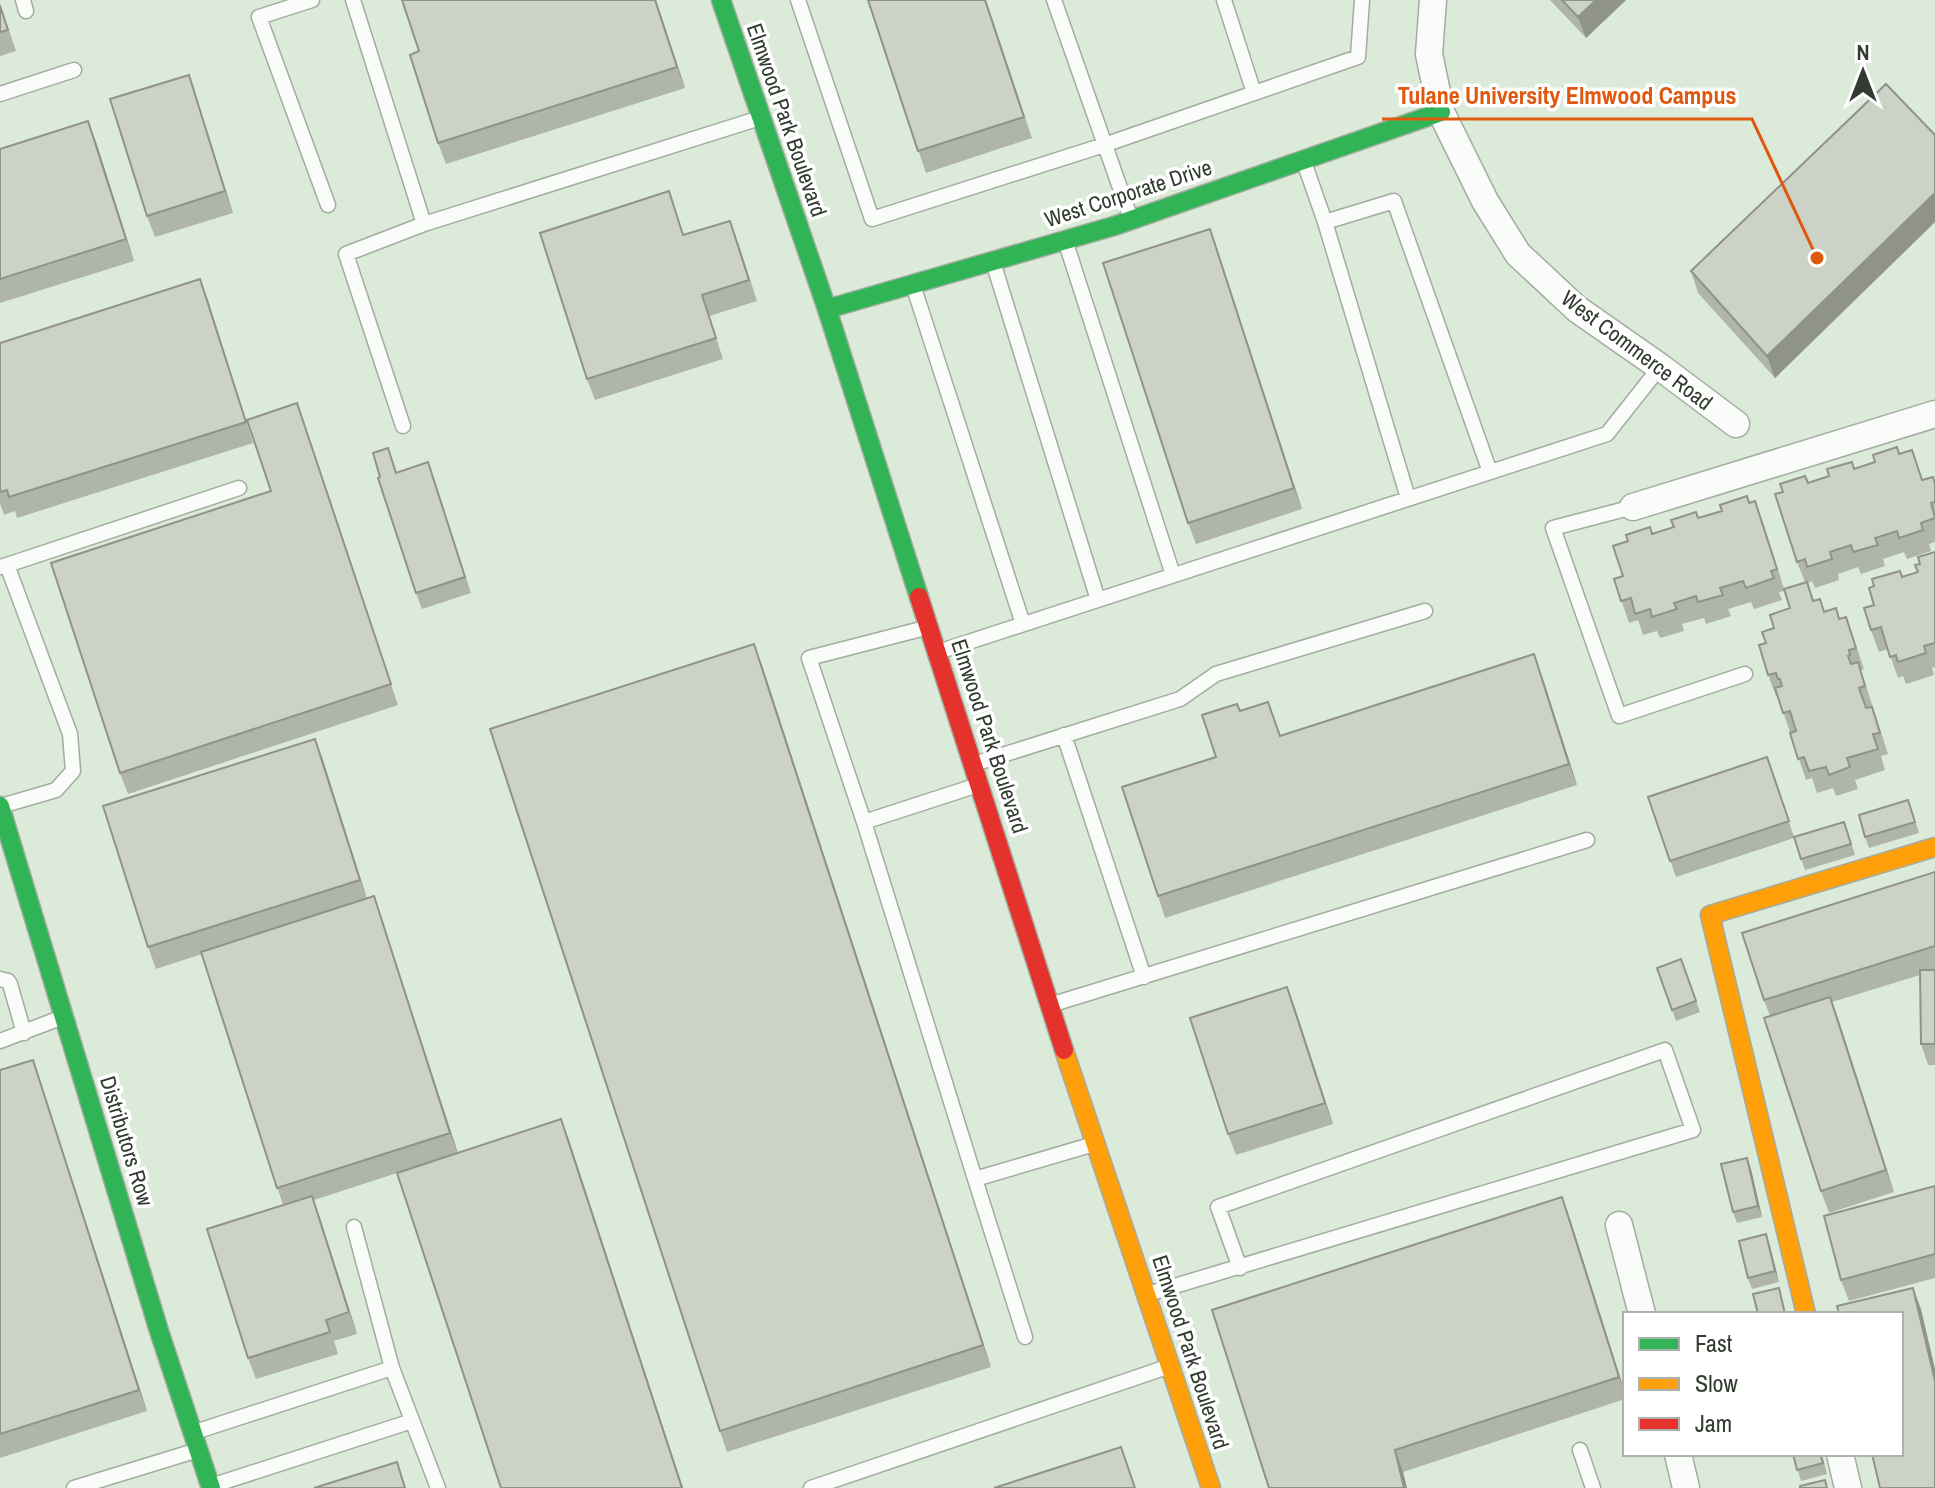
<svg xmlns="http://www.w3.org/2000/svg" width="1935" height="1488" font-family="'Archivo Narrow',sans-serif">
	<style>
		.lines { fill: none; stroke-linecap: round; stroke-linejoin: round }
		.lane-casing { stroke: #a2aca0; stroke-width: 17 }
		.street-casing { stroke: #a2aca0; stroke-width: 29 }
		.fast-casing { stroke: #a2aca0; stroke-width: 21 }
		.slow-casing { stroke: #a2aca0; stroke-width: 21 }
		.jam-casing { stroke: #a2aca0; stroke-width: 21 }
		.lane { stroke: #fafcf9; stroke-width: 14 }
		.street { stroke: #fafcf9; stroke-width: 26 }
		.fast { stroke: #30b455; stroke-width: 18 }
		.slow { stroke: #ff9f0a; stroke-width: 18 }
		.jam { stroke: #e5322d; stroke-width: 18 }
		.wall { fill: #afb5a9 }
		.shaded-wall { fill: #8f938a }
		.building { fill: #ccd2c5; stroke: #8f938a; stroke-width: 2 }
		.labels { text-anchor: middle; dominant-baseline: central; stroke-width: 7; stroke-linejoin: round; paint-order: stroke }
		.street-label { font-size: 22px; fill: #323b30; stroke: #fff }
		.leader { fill: none; stroke: #df580e; stroke-width: 3 }
		.callout-dot { fill: #df580e; stroke: #fff; stroke-width: 3 }
		.callout-label { font-size: 24px; text-anchor: middle; font-weight: bold; fill: #df580e; stroke: #fff; stroke-width: 7; stroke-linejoin: round; paint-order: stroke }
	</style>
	<rect width="100%" height="100%" fill="#dceada"/>
	<g class="lines">
		<g class="lane-casing">
			<path id="lane" d="M23,0l3,11
				M312,0l-53,17 69,188
				M353,0l71,224 -78,30 57,172
				M798,0l74,219 232,-74 254,-88 4,-57
				M1054,0l77,219
				M1224,0l30,93
				M0,94l74,-24
				M1304,162l21,60 69,-21 96,271
				M1325,222l83,276
				M424,224l336,-106
				M1065,240l108,335
				M993,262l105,338
				M913,285l110,339
				M1633,507l-80,21 66,188 126,-42
				M7,565l232,-77
				M0,567l7,-2 63,169 3,37 -17,19 -55,16
				M929,627l-120,31 55,164 111,357 119,-35
				M938,652l669,-218 53,-67
				M1064,735l80,242
				M974,764l206,-65 36,-25 209,-63
				M864,822l114,-37
				M0,979l8,2 2,3 14,49
				M1050,1005l537,-165
				M0,1041l63,-24
				M975,1179l50,158
				M354,1227l38,141
				M1148,1294l545,-164 -28,-80 -447,157 22,61
				M195,1432l197,-64 46,120
				M1580,1450l13,38
				M211,1486l201,-65
				M74,1488l124,-38
				M811,1488l359,-122"/>
		</g>
		<g class="street-casing">
			<path id="street" d="M1433,0l-4,54 12,58 44,89 33,53 59,55 83,58 76,57
				M1633,507l302,-93
				M1619,1225l23,89
				M1678,1454l8,34
				M1840,1454l8,34"/>
		</g>
		<g class="fast-casing">
			<path id="fast" d="M721,0l106,309 92,288
				M827,309l287,-83 327,-114
				M0,806l159,525 52,157"/>
		</g>
		<g class="slow-casing">
			<path id="slow" d="M1064,1050l147,438
				M1806,1314l-96,-399 225,-68"/>
		</g>
		<g class="jam-casing">
			<path id="jam" d="M919,597l145,453"/>
		</g>
		<use href="#lane" class="lane"/>
		<use href="#street" class="street"/>
		<use href="#fast" class="fast"/>
		<use href="#slow" class="slow"/>
		<use href="#jam" class="jam"/>
	</g>
	<path class="wall" d="M656,0l29,88 -239,76 -8,-21z
		M868,0h118l46,138 -106,35z
		M1550,0h76l-40,38z
		M0,3l16,48 -16,5z
		M189,75l44,138 -78,24 -8,-21z
		M1935,135v87l-160,156 -77,-85 -7,-22z
		M96,142l38,119 -134,42v-154z
		M1210,229l92,280 -106,35 -8,-21z
		M684,235l54,7 19,59 -48,15 14,43 -128,41 -8,-21z
		M200,279l53,164 -236,75 -2,-7 -11,4 -4,-12v-160z
		M297,403l101,302 -270,89 -8,-21 151,-282z
		M1900,454l23,26 12,3v59l-6,2 2,7 -24,8 -3,-7 -21,7 2,7 -24,8 -3,-7 -20,7 1,6 -24,8 -3,-7 -4,2 6,18 10,10 16,8 6,-2 18,52 -3,1 27,84 -7,2 4,14 -30,10 3,9 -22,7 -3,-8 -16,5 -5,-15 -6,2 -28,-84h-2l-8,-21 -2,-32 8,-15 16,-20 -6,-17 -5,1 3,8 -28,9 -3,-7 -23,7 3,7 -25,8 -2,-6 -22,6 2,7 -24,7 -3,-7 -14,4 -5,-15 -9,3 -15,-44 9,-3 29,-42 97,-31 14,19 21,67 21,-7 -8,-20 11,-79z
		M397,472l37,7 37,114 -49,16 -6,-16z
		M1935,552v115l-3,1 2,7 -28,9 -3,-8 -5,2 -10,-29 -9,3 -8,-22 3,-25v-19l44,-14 2,-8z
		M754,644l237,723 -264,85 -7,-21z
		M1542,676l35,109 -412,133 -7,-22 58,-139 24,-46 40,25z
		M315,739l52,160 7,-3 7,22 77,235 103,-34 122,369h-182l-104,-315 -83,27 43,134 -23,7 4,13 -82,25 -8,-21 35,-153 -81,-251 -46,15 -8,-22z
		M1767,757l27,80 54,-4 7,22 -50,15 -11,-32 -118,39 -28,-80z
		M1912,811l7,22 -50,15 -4,-11z
		M1935,872v193h-7l-7,-21 -1,-69 -88,27 62,190 -65,21 -8,-22 -51,-175 -6,-16z
		M1681,959l19,53 -24,9 -19,-53z
		M1287,987l46,137 -97,31 -8,-21z
		M0,1070l40,11 107,330 -147,47z
		M1751,1169l11,48 -25,6 -4,-11z
		M1935,1186v92l-86,23 -8,-21z
		M1570,1219l55,173v7l-222,73 4,16h-138z
		M1770,1246l9,36 -27,7 -4,-11z
		M1793,1454h29l5,20 -26,7z"/>
	<path class="shaded-wall" d="M655,0h1l29,88 -8,-21z
		M1596,0h30l-40,38 -8,-21z
		M189,75l7,21 37,117 -8,-22z
		M88,121l8,21 38,119 -8,-22z
		M1935,193v29l-160,156 -8,-22z
		M1210,229l7,21 85,259 -8,-21z
		M200,279l8,21 45,143 -7,-21z
		M754,644l8,21 229,702 -8,-22z
		M1534,654l8,22 35,109 -8,-21z
		M315,739l8,21 45,142 -8,-22z
		M374,896l7,22 77,236 -8,-21z
		M1287,987l8,21 38,116 -8,-21z
		M1830,997l8,21 56,174 -8,-22z
		M33,1060l7,21 107,330 -8,-21z
		M561,1119l8,21 114,348h-1z
		M1747,1158l4,11 11,48 -4,-11z
		M312,1196l8,22 37,116 -8,-22z
		M1562,1197l8,22 55,174 -6,-16z
		M1766,1234l4,12 9,36 -4,-11z
		M1913,1288l8,21 14,60v12z
		M1395,1450l8,22 4,16h-3z"/>
	<path class="building" d="M402,0h253l22,67 -239,76 -28,-88 9,-4z
		M868,0h117l39,117 -106,34z
		M1562,0h34l-18,17z
		M0,6l8,24 -8,2z
		M189,75l36,116 -78,25 -37,-117z
		M1886,84l49,51v58l-168,163 -76,-85z
		M88,121l38,118 -126,40v-130z
		M669,191l14,44 47,-14 19,59 -47,15 14,43 -129,41 -47,-146z
		M1210,229l84,259 -106,35 -85,-260z
		M200,279l46,143 -237,75 -2,-7 -7,2v-149z
		M297,403l94,281 -271,89 -69,-210 220,-72 -24,-71z
		M1897,447l2,7 13,-4 10,30 11,-3 2,7v18l-4,1 4,15 -14,5 2,7 -24,8 -2,-7 -22,7 3,7 -25,7 -2,-7 -21,7 2,7 -25,8 -2,-8 -8,3 -22,-68 8,-2 -3,-8 25,-8 3,7 21,-7 -2,-7 25,-7 2,7 21,-7 -2,-7z
		M388,448l8,25 32,-11 37,115 -49,16 -38,-115 2,-1 -7,-24z
		M1747,496l2,7 6,-2 22,68 -6,2 3,7 -28,10 -3,-7 -23,7 3,7 -25,7 -2,-6 -22,7 3,6 -25,8 -2,-8 -15,5 -4,-16 -10,3 -7,-22 9,-3 -10,-30 15,-5 -2,-6 24,-8 2,7 22,-7 -3,-7 25,-8 2,6 24,-7 -2,-6z
		M1935,552v91l-11,3 2,7 -28,9 -2,-7 -6,2 -9,-30 -10,3 -7,-22 10,-3 -5,-17 5,-2 -2,-7 28,-8 2,6 16,-5 -3,-7 5,-1 -2,-7z
		M1807,582l6,19 7,-2 4,13 12,-4 3,11 7,-2 10,31 -7,2 1,5 -2,1 3,8 7,-2 7,24 -6,2 7,20 6,-1 8,26 -7,1 5,15 -31,9 3,9 -21,8 -3,-8 -17,4 -5,-14 -6,2 -8,-26 6,-2 -6,-20 -7,2 -8,-25 7,-2 -2,-7h-2l-2,-6 -8,2 -9,-30 7,-2 -4,-11 12,-4 -4,-13 20,-7 -6,-19z
		M754,644l229,701 -263,86 -230,-702z
		M1534,654l35,110 -411,132 -36,-109 94,-30 -14,-42 35,-11 3,7 28,-9 12,34z
		M315,739l45,141 -212,67 -45,-141z
		M1767,757l22,64 -119,40 -22,-64z
		M1908,800l7,22 -50,15 -6,-22z
		M1844,822l7,22 -50,15 -7,-22z
		M1935,872v74l-171,54 -22,-67z
		M374,896l76,237 -173,55 -76,-236z
		M1681,959l15,42 -24,9 -15,-42z
		M1920,970h15v74h-14z
		M1287,987l38,116 -97,31 -38,-116z
		M1830,997l56,173 -65,21 -57,-173z
		M33,1060l106,330 -139,44v-364z
		M561,1119l121,369h-181l-104,-315z
		M1747,1158l11,48 -25,6 -12,-48z
		M1935,1186v68l-94,26 -17,-64z
		M312,1196l37,116 -23,8 4,12 -82,26 -41,-129z
		M1562,1197l57,180 -224,73 9,38h-135l-57,-178z
		M1766,1234l9,37 -27,7 -9,-37z
		M1779,1288l6,26h-27l-5,-20z
		M1913,1288l22,93v107h-55l-8,-34h29v-140h-62l-2,-8z
		M1121,1447l14,41h-141z
		M1793,1454h27l3,9 -26,7z
		M397,1462l8,26h-91z
		M1825,1480l2,8h-27v-2z"/>
	<g class="labels">
		<g class="street-label">
			<text transform="translate(787 120) rotate(71)">Elmwood Park Boulevard</text>
			<text transform="translate(1128 193) rotate(-18)">West Corporate Drive</text>
			<text transform="translate(1637 350) rotate(37)">West Commerce Road</text>
			<text transform="translate(990 736) rotate(72)">Elmwood Park Boulevard</text>
			<text transform="translate(127 1141) rotate(73)">Distributors Row</text>
			<text transform="translate(1191 1352) rotate(72)">Elmwood Park Boulevard</text>
		</g>
	</g>
	<path class="leader" d="M1817 258L1752 119H1382"/>
	<circle class="callout-dot" cx="1817" cy="258" r="8"/>
	<g class="callout-label">
		<text x="1567" y="104">Tulane University Elmwood Campus</text>
	</g>
	<rect x="1623" y="1312" width="280" height="144" fill="#ffffff" stroke="#adb1ac" stroke-width="2"/>
	<rect x="1639" y="1338" width="40" height="12" fill="#30b455" stroke="#adb1ac" stroke-width="2"/>
	<text x="1695" y="1352" font-size="24" fill="#323b30">Fast</text>
	<rect x="1639" y="1378" width="40" height="12" fill="#ff9f0a" stroke="#adb1ac" stroke-width="2"/>
	<text x="1695" y="1392" font-size="24" fill="#323b30">Slow</text>
	<rect x="1639" y="1418" width="40" height="12" fill="#e5322d" stroke="#adb1ac" stroke-width="2"/>
	<text x="1695" y="1432" font-size="24" fill="#323b30">Jam</text>
	<g transform="translate(1863 72)" stroke="#ffffff" stroke-width="6" paint-order="stroke">
	<path d="M0-6L14 30L0 20L-14 30Z" fill="#323b30"/>
	<text y="-12" font-size="22" font-weight="bold" text-anchor="middle" fill="#323b30">N</text>
	</g>
</svg>
